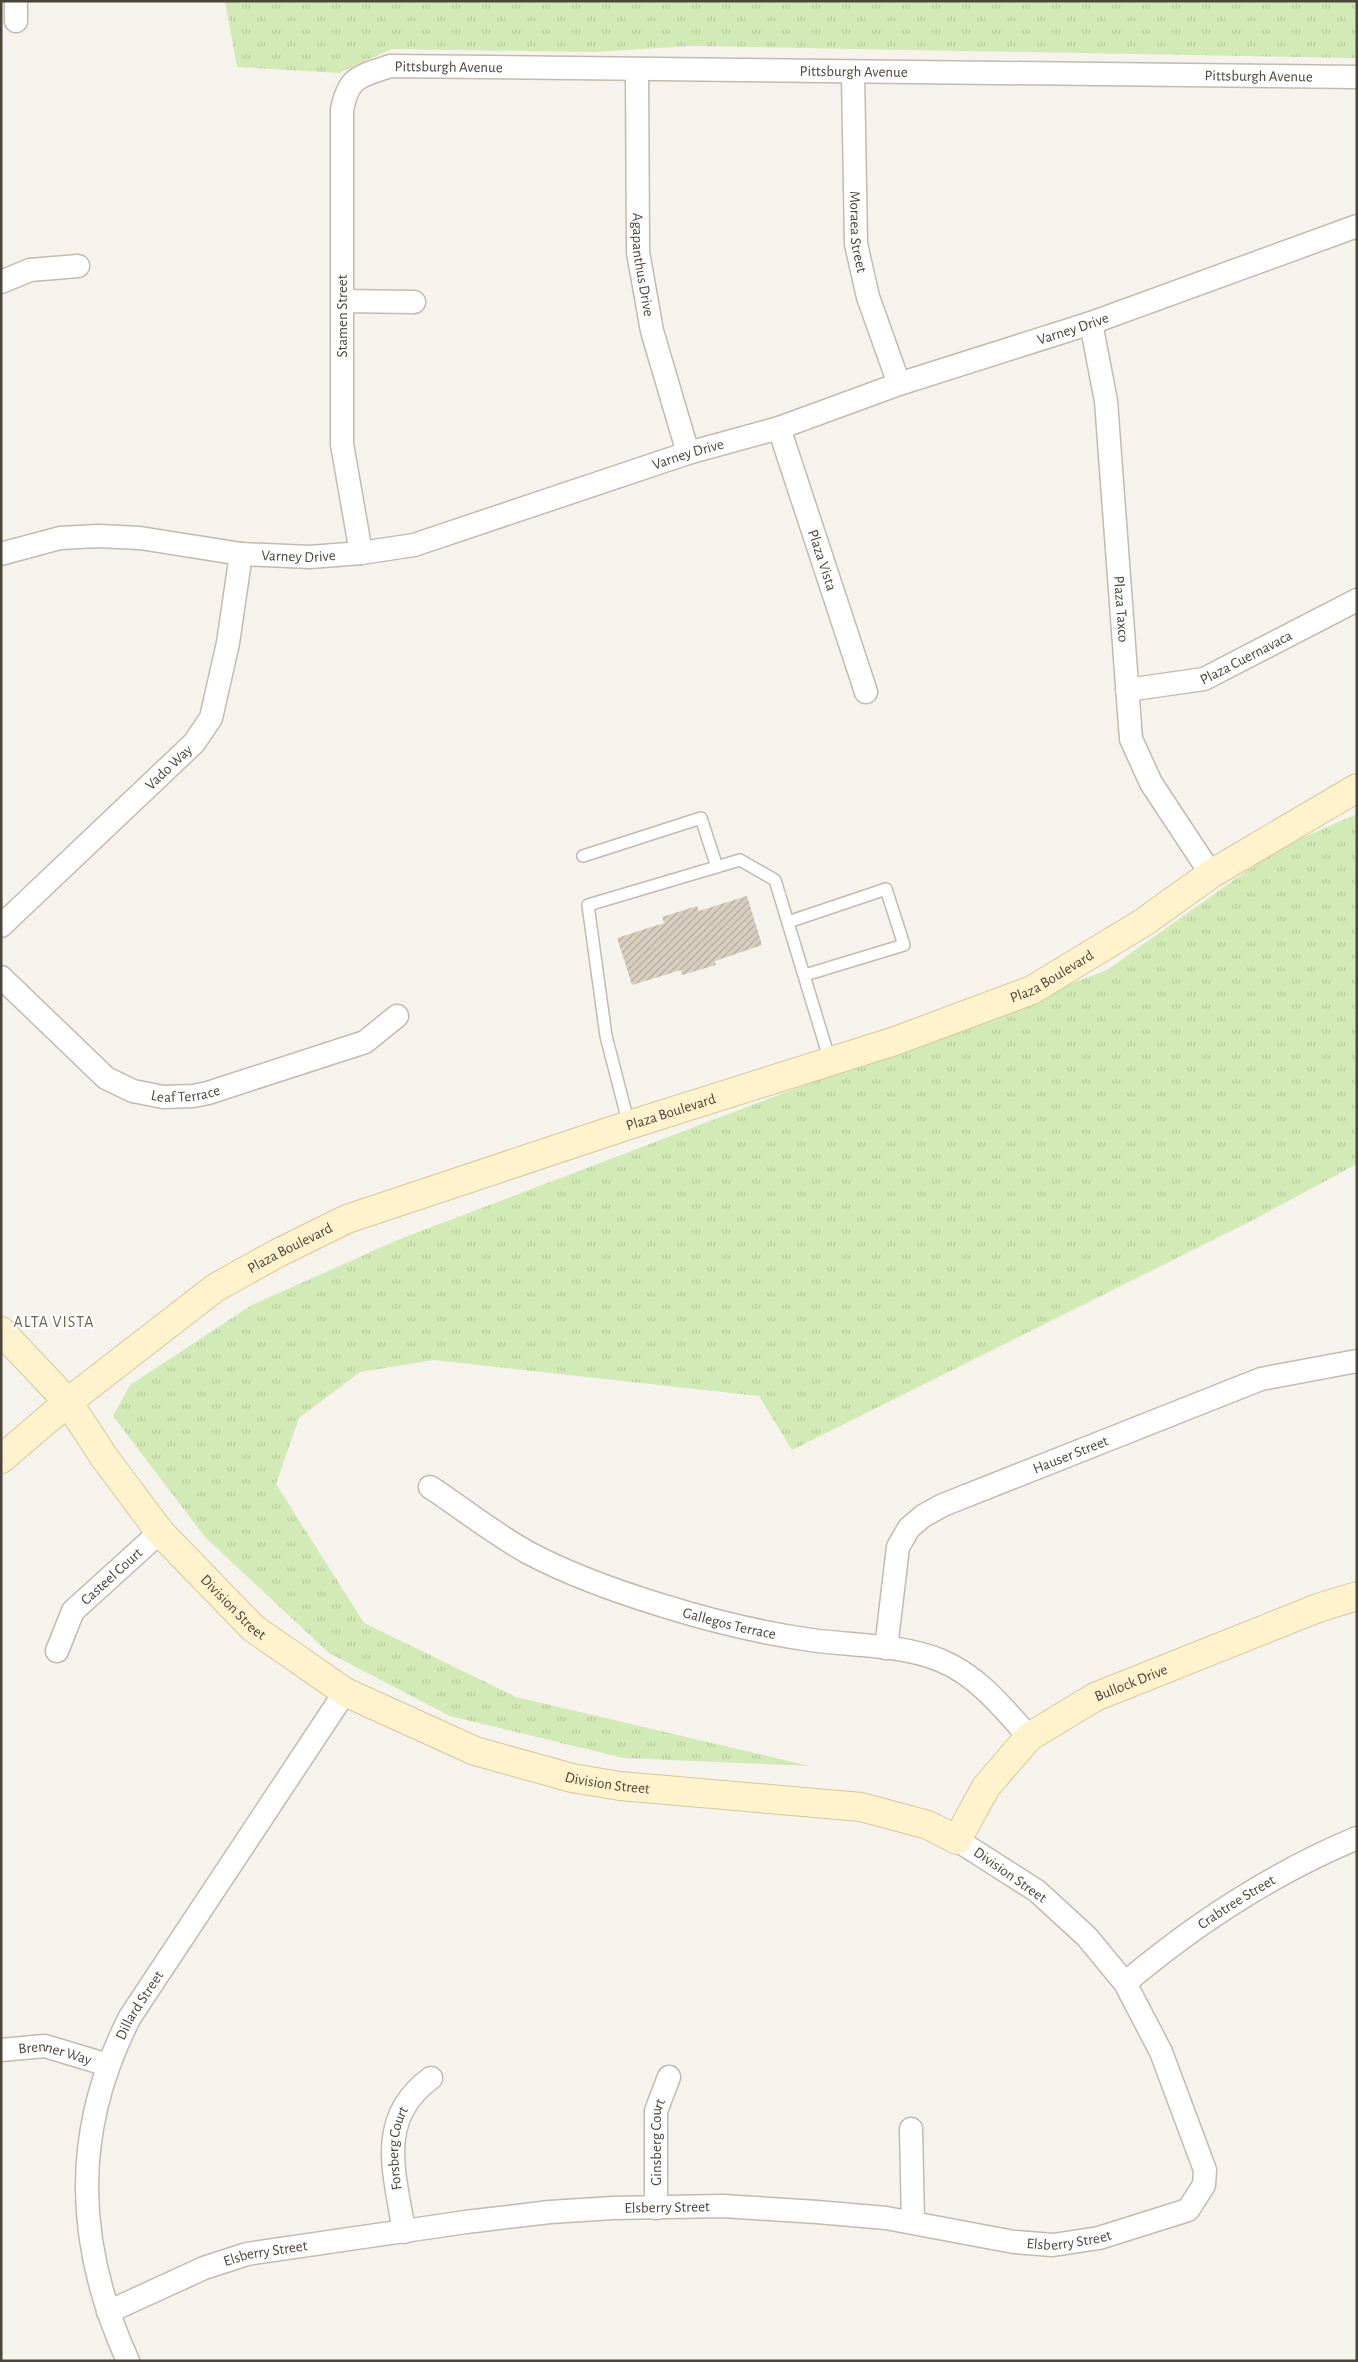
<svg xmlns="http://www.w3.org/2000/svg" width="1358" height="2362" font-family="'Alegreya Sans',sans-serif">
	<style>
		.grass { fill: url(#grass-tufts) }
		.building { fill: url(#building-hatch) }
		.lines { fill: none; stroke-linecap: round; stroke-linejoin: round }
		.lane-casing { stroke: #c2bbae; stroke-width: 14 }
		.street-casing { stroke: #c2bbae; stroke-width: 25 }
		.secondary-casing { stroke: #d6c79b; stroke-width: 30 }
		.lane { stroke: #fff; stroke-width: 11 }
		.street { stroke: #fff; stroke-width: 22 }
		.secondary { stroke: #fff3cd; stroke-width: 28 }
		.labels { text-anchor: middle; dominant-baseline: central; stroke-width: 4.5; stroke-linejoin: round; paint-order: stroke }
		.street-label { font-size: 15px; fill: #4b4439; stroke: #fff }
		.neighbourhood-label { font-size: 16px; letter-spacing: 1px; fill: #6e6250; stroke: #fff }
	</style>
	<defs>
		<pattern id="grass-tufts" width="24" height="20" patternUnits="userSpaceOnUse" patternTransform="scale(1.25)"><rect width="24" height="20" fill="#d2eab5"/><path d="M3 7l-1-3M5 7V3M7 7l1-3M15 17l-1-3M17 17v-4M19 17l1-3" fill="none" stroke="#b6ca9c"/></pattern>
		<pattern id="building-hatch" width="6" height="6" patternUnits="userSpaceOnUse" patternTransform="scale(1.25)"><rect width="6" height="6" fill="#d8cfc1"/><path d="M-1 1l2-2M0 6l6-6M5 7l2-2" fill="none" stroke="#b1aa9e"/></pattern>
	</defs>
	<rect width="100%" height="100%" fill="#f6f3ec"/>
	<path class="grass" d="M225,1h1132v57l-666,-12 -97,6 -202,-3 -53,24 -102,-6z
		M1357,814v350l-106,57 -459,229 -33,-54 -325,-36 -74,12 -61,46 -23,66 88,139 152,74 294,69 -187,-8 -173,-42 -121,-63 -124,-116 -92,-121 17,-31 122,-80 148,-66 707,-269 172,-122z"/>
	<path class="building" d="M747,896l15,49 -47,16 1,4 -34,10 -1,-5 -49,15 -15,-47 47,-15 -2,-6 35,-11 2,5z"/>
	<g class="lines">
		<g class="lane-casing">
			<path id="lane" d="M583,856l118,-38 16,49
				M788,922l98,-33 18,56 -99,30
				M629,1125l-23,-89 -18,-131 152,-45 35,20 55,181"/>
		</g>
		<g class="street-casing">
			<g id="street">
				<path d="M16,1v20"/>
				<path id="s1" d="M637,70l1,182 14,79 36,122"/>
				<path id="s2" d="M853,73l3,171 12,53 31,87"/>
				<path d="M1,282l29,-12 48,-4"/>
				<path d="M343,301l71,1"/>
				<path id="s3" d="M1091,323l15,78 25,338 20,44 60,91"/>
				<path id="s4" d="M779,428l87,264"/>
				<path id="s5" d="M361,553l-19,-109v-334c7,-35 18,-33 48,-44l967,11"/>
				<path id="s6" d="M1,554l59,-16 38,-2 42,2 101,16 69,3 51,-4 53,-8 274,-92 91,-25 120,-44 192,-61 266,-97"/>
				<path id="s7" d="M1127,690l77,-11 153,-79"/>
				<path id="s8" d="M1,926l193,-183 17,-25 17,-75 13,-89"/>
				<path id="s9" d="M1,977l105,101 27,13 30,6 30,-1 15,-3 157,-51 32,-26"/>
				<path id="s10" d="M430,1487c32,21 63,46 97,65 43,23 91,40 137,54 48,15 98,27 147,34 43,6 91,4 131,21 36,15 62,48 87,76"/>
				<path id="s11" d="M886,1648l12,-101 11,-19 14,-12 20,-11 318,-126 96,-18"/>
				<path id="s12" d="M57,1651l16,-40 87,-79"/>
				<path id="s13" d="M1125,1983c71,-60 146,-109 232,-145"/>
				<path id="s14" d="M1,2050l44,-4 63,19"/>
				<path d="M911,2129l2,93"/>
				<path id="s15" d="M656,2208v-97l13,-34"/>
				<path id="s16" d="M404,2232c-9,-59 -29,-113 27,-154"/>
				<path id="s17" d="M108,2312l96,-44 43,-14 219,-32 84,-10 63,-4 110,-2 94,6 69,6 128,24 39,3 46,-7 89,-28 16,-25 1,-15 -44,-118 -36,-69 -38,-46 -50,-46 -80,-51"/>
				<path id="s18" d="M128,2361c-53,-117 -57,-229 2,-344l215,-325"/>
			</g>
		</g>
		<g class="secondary-casing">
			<g id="secondary">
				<path id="s19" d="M1,1331l67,71 36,55 56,75 93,96 92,64 130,59 97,27 48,8 241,21 67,18 29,15 29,-53 43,-50 66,-40 223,-89 39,-12"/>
				<path id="s20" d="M1,1459l67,-57 147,-114 61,-34 71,-35 282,-94 266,-84 137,-51 112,-68 67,-48 146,-86"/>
			</g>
		</g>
		<use href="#lane" class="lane"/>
		<use href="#street" class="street"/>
		<use href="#secondary" class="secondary"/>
	</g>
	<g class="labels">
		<g class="street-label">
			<text stroke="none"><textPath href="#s5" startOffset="574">Pittsburgh Avenue</textPath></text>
			<text stroke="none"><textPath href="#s5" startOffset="979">Pittsburgh Avenue</textPath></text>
			<text stroke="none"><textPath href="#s5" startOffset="1384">Pittsburgh Avenue</textPath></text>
			<text stroke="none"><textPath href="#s2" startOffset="159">Moraea Street</textPath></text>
			<text stroke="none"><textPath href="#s1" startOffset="195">Agapanthus Drive</textPath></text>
			<text transform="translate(342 316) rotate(-90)">Stamen Street</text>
			<text stroke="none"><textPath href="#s6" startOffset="1111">Varney Drive</textPath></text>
			<text stroke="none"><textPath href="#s6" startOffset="706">Varney Drive</textPath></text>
			<text stroke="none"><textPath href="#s6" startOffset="301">Varney Drive</textPath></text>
			<text stroke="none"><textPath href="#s4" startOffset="139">Plaza Vista</textPath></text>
			<text stroke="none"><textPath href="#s3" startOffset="288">Plaza Taxco</textPath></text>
			<text stroke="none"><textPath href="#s7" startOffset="125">Plaza Cuernavaca</textPath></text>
			<text stroke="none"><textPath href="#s8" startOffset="231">Vado Way</textPath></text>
			<text stroke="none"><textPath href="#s20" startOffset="1169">Plaza Boulevard</textPath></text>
			<text stroke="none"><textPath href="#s9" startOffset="229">Leaf Terrace</textPath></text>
			<text stroke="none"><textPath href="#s20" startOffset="764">Plaza Boulevard</textPath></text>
			<text stroke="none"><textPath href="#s20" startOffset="359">Plaza Boulevard</textPath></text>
			<text stroke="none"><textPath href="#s11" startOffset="302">Hauser Street</textPath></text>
			<text stroke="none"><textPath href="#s12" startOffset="95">Casteel Court</textPath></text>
			<text stroke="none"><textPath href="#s19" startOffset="362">Division Street</textPath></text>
			<text stroke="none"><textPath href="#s10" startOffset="332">Gallegos Terrace</textPath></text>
			<text stroke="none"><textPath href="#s19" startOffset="1381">Bullock Drive</textPath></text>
			<text stroke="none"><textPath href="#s19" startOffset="782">Division Street</textPath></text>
			<text transform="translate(1010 1875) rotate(35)">Division Street</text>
			<text stroke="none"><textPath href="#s13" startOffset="138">Crabtree Street</textPath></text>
			<text stroke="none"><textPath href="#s18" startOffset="372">Dillard Street</textPath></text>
			<text stroke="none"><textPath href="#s14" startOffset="55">Brenner Way</textPath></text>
			<text stroke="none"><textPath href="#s15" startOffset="66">Ginsberg Court</textPath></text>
			<text stroke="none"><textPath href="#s16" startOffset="85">Forsberg Court</textPath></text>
			<text stroke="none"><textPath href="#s17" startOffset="574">Elsberry Street</textPath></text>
			<text stroke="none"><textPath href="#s17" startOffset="979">Elsberry Street</textPath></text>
			<text stroke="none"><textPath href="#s17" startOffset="169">Elsberry Street</textPath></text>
		</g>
		<g class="neighbourhood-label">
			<text x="54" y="1322">ALTA VISTA</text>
		</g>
	</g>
	<rect width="1358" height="2362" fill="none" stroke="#4b4439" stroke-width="5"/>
</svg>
